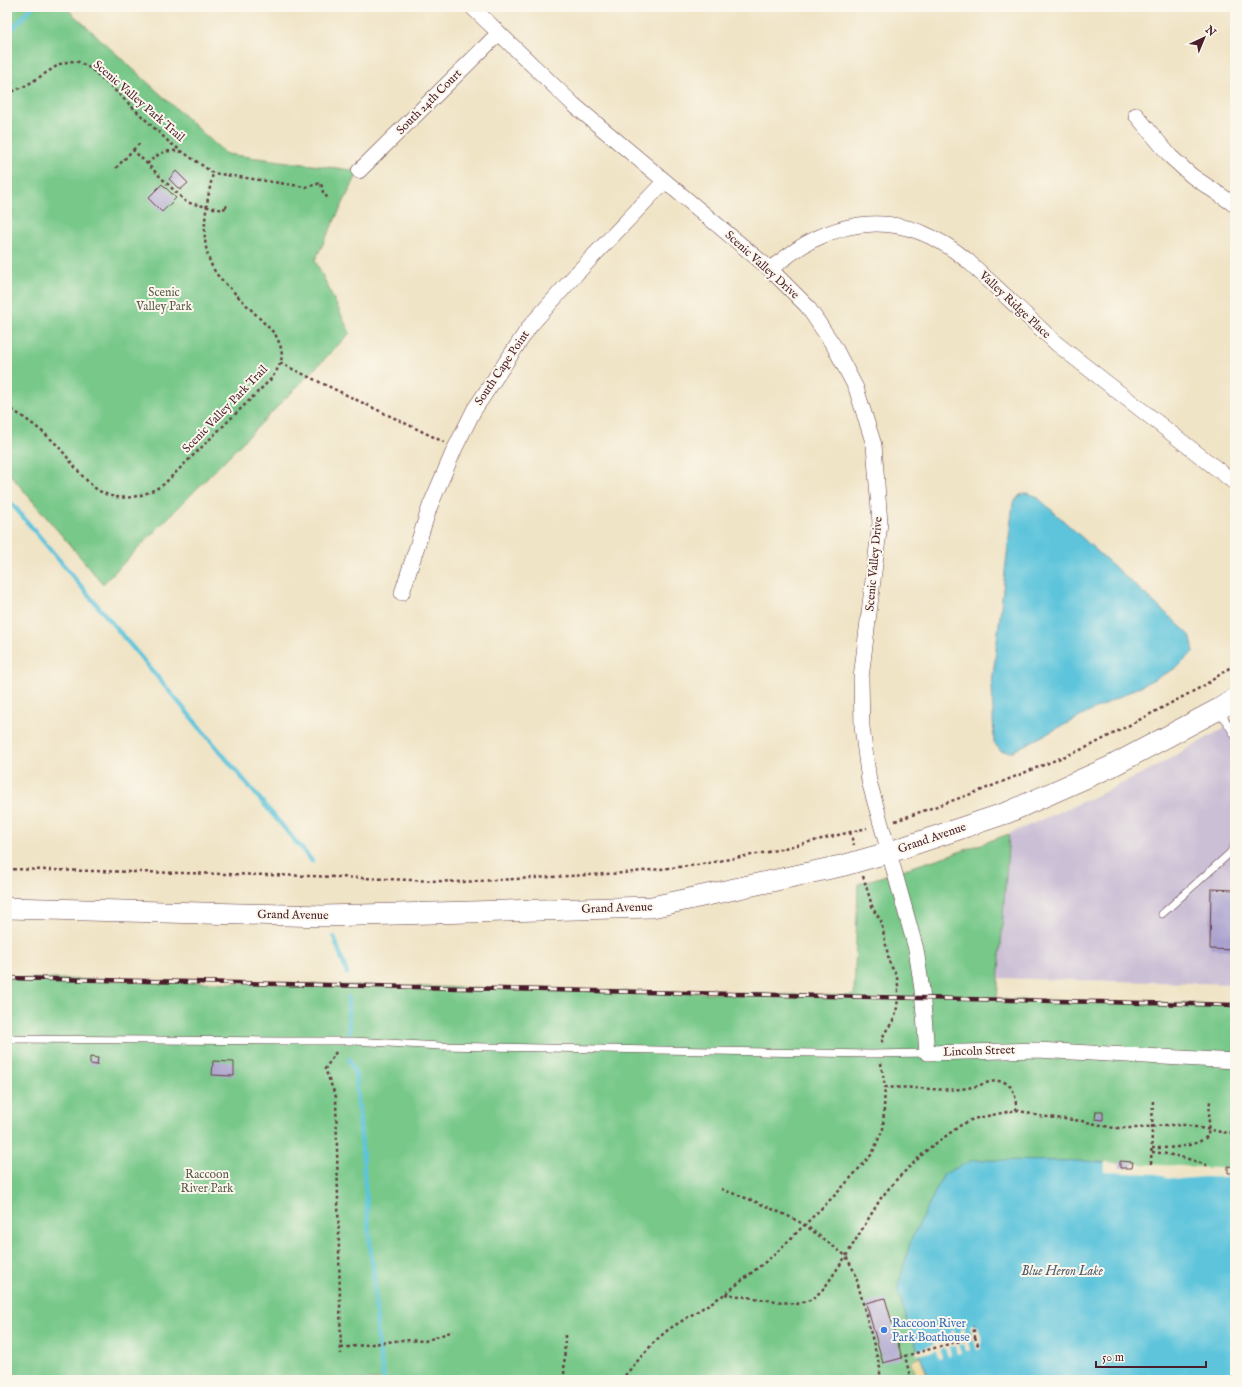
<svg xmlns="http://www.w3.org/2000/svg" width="1242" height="1387" font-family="'IM FELL English',serif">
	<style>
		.industrial { fill: #cbbfd5 }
		.green { fill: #77c889; stroke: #60745a }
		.sand { fill: #eeda9e; stroke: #9c7c64 }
		.water { fill: #5dc4db; stroke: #547283 }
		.pier { fill: #f0e4c6 }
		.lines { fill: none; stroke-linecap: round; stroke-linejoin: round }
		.stream { stroke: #5dc4db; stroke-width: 4.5 }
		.building { fill: #aaa2ce }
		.lane-casing { stroke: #633d42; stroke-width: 8 }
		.street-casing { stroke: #633d42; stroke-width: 16 }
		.secondary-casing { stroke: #633d42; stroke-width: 22 }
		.path { stroke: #633d42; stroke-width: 2.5; stroke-dasharray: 3 3; stroke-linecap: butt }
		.lane { stroke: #fff; stroke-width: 7 }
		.street { stroke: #fff; stroke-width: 15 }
		.secondary { stroke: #fff; stroke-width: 21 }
		.rail-casing { stroke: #4a1f2b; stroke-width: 4.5 }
		.rail { stroke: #fbf7ec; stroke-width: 3; stroke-dasharray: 9; stroke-linecap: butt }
		.shop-dot { fill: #3f7fe0; stroke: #fbf7ec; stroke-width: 1.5 }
		.labels { text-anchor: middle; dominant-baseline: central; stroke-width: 4; stroke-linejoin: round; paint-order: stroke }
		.street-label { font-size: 12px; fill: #4a1f2b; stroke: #fbf7ec }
		.park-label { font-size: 12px; fill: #5a5a4c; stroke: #fbf7ec }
		.shop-label { font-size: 12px; fill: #366cbe; stroke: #fbf7ec; text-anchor: start }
		.water-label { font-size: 13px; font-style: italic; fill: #515969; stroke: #fbf7ec }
	</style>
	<rect width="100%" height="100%" fill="#fbf7ec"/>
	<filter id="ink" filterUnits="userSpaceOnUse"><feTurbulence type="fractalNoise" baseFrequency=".025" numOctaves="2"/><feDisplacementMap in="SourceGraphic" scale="8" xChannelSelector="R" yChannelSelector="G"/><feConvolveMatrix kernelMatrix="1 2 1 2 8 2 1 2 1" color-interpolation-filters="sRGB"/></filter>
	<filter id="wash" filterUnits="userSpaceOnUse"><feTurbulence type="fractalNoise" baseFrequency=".012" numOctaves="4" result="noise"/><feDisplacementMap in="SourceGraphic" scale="16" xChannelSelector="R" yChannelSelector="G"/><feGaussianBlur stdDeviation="0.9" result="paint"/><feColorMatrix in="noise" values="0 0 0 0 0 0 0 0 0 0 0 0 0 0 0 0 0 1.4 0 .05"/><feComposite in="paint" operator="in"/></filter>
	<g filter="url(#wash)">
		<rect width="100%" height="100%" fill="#f0e4c6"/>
		<path class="industrial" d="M1235,722v262l-237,-6 11,-144 98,-43 48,-24z"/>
		<path class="green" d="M7,7h58l161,147 133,17 -44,89 35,73 -247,251 -96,-113z
			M1009,834l-12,165 238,6v375h-1228v-402l847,18 4,-112 101,-32z"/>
		<path class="sand" d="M920,1357l10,23h-13l-5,-19z"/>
		<path class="water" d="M1026,493l10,3 154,139 4,16 -16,16 -167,85 -10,-1 -7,-8 -2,-59 21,-181 7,-8z
			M973,1160l112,1 150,10v209h-305l-10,-23 -23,-67 14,-50 33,-66z"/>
		<path class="pier" d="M1105,1162l130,7v9l-31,-1 -24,2 -15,-2 -8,-3 -53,-2z
			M974,1324l1,3 3,-1 5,17 -3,1 1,5 -4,1 -3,-10 -6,2 2,8 -4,1 -2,-8 -6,2 3,8 -4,1 -2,-8 -6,1 2,8 -3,1 -3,-8 -5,2 2,8 -4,1 -2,-8 -19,4 -1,-4 18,-6 -2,-9 3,-1 3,9 6,-2 -3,-9h4l2,8 6,-1 -2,-9 3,-1 3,9 5,-2 -2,-9 4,-1 2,9 6,-2 -2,-9z"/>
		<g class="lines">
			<path class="stream" d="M7,35l25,-28
				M7,498l305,363
				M334,937l13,36
				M348,997l1,36
				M349,1059l7,18 15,179 2,9 5,78 6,37"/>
		</g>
		<g id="blocks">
			<path class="building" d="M176,171l12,12 -8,7 -11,-11z
				M162,184l14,14 -14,14 -14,-14z
				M1211,889l24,1v60l-25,-1z
				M90,1057l8,1 -1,7 -7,-1z
				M213,1061l21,1v14l-22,-1z
				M1096,1111h7v9l-8,-1z
				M1120,1161l13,1 -1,6h-12z
				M1228,1166l7,1v6h-7z
				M885,1298l17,60 -19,5 -17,-60z"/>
		</g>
	</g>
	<g filter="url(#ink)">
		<use href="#blocks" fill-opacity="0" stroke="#633d42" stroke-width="1"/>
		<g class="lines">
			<g class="lane-casing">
				<path id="lane" d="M1220,711l15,25
					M1162,914l68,-61 5,-8
					M8,1039l274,2h72l86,5 431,8 56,-1"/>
			</g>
			<g class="street-casing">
				<path id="street" d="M472,7l102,98 196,164 37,37 27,40 22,42 18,57 6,78 -19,155 1,49 7,54 47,168 6,41 5,63 110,-3 198,11
					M1136,115l35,42 21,19 43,29
					M359,171l140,-138
					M770,269c14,-10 28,-22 43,-29 56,-28 108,-18 155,21l89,83 178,139
					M402,593l28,-87 25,-58 19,-38 56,-84 48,-54 86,-90"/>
			</g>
			<g class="secondary-casing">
				<path id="secondary" d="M7,908l317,8 328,-9 193,-42 45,-13 119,-40 101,-45 109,-58 16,-10"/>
			</g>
			<path class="path" d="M7,94l20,-9 33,-21 10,-3 9,1 11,6 15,13 65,62 43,30 93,14 15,-4 2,9 6,8
				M133,150l7,-7
				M147,164c10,-10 20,-16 35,-12
				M116,168l17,-18 53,52 7,2 31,6 1,-5 2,2
				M280,363l164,79
				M7,406c17,12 34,23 49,38 13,14 24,32 39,44 22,16 48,10 69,-4l106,-104c13,-17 16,-26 5,-46l-56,-57c-23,-28 -13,-71 -6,-104
				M895,821l87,-31 108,-44 115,-61 30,-21
				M850,832l4,13
				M7,869l305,7 149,6 163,-9 73,-8 71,-13 99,-24
				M863,876l10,33 8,12 9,44c3,4 6,8 7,13 2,10 1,32 -3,41 -5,10 -12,13 -12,25
				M336,1052l-11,17 11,28 5,257
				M881,1063l4,24c10,1 20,0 30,1 18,1 34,3 52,0 12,-1 27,-11 39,-5 10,6 10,18 10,27
				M1152,1148c18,0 41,0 56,-12l2,-36
				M1152,1152c19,2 36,6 54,13v2
				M1151,1164l2,-66
				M721,1189l33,12 34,15 17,9 41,31 9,17 25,95v8l-2,4
				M725,1294l72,10 16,-5 12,-12 21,-31 35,-58 14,-17 33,-32 33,-24 12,-6 43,-9 23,6 43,5 32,7h24l28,-3h19l36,7 14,1
				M975,1337l4,11
				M341,1348l62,-8 22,1 28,-10
				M564,1380l1,-45
				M621,1380l34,-39 14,-12 56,-35 49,-39 64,-63 34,-38 11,-25 2,-42
				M911,1380l-6,-24 70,-19 -2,-11"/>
			<use href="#lane" class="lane"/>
			<use href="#street" class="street"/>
			<use href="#secondary" class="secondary"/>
			<g class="rail-casing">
				<path id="rail" d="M7,978l1228,27"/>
			</g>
			<use href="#rail" class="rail"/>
		</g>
	</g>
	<circle class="shop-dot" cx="884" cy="1330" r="4"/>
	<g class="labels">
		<g class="street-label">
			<text transform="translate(139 101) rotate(41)">Scenic Valley Park Trail</text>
			<text transform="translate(429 102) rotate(-45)">South 24th Court</text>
			<text transform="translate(762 265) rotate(42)">Scenic Valley Drive</text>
			<text transform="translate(1015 305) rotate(43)">Valley Ridge Place</text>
			<text transform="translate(502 368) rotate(-56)">South Cape Point</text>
			<text transform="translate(225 409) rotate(-46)">Scenic Valley Park Trail</text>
			<text transform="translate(874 564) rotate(-85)">Scenic Valley Drive</text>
			<text transform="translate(932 838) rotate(-19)">Grand Avenue</text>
			<text transform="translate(617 908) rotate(-2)">Grand Avenue</text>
			<text transform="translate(293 915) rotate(1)">Grand Avenue</text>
			<text transform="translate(979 1051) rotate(-2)">Lincoln Street</text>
		</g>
		<g class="park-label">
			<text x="164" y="292">Scenic<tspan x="164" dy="14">Valley Park</tspan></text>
			<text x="207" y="1174">Raccoon<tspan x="207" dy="14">River Park</tspan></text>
		</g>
		<g class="shop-label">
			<text x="892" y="1323">Raccoon River<tspan x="892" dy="14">Park Boathouse</tspan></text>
		</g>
		<g class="water-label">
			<text x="1062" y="1271">Blue Heron Lake</text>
		</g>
	</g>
	<rect width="1242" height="1387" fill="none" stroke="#fbf7ec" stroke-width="24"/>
	<g transform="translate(1204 38) rotate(44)" stroke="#fbf7ec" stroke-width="3" paint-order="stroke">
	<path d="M0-3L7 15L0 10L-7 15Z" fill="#4a1f2b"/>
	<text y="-6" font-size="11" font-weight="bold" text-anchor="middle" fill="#4a1f2b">N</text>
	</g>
	<path d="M1096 1361v6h110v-6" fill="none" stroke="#4a1f2b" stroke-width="2"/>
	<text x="1102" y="1361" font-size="12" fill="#4a1f2b" stroke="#fbf7ec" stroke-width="3" paint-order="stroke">50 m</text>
</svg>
